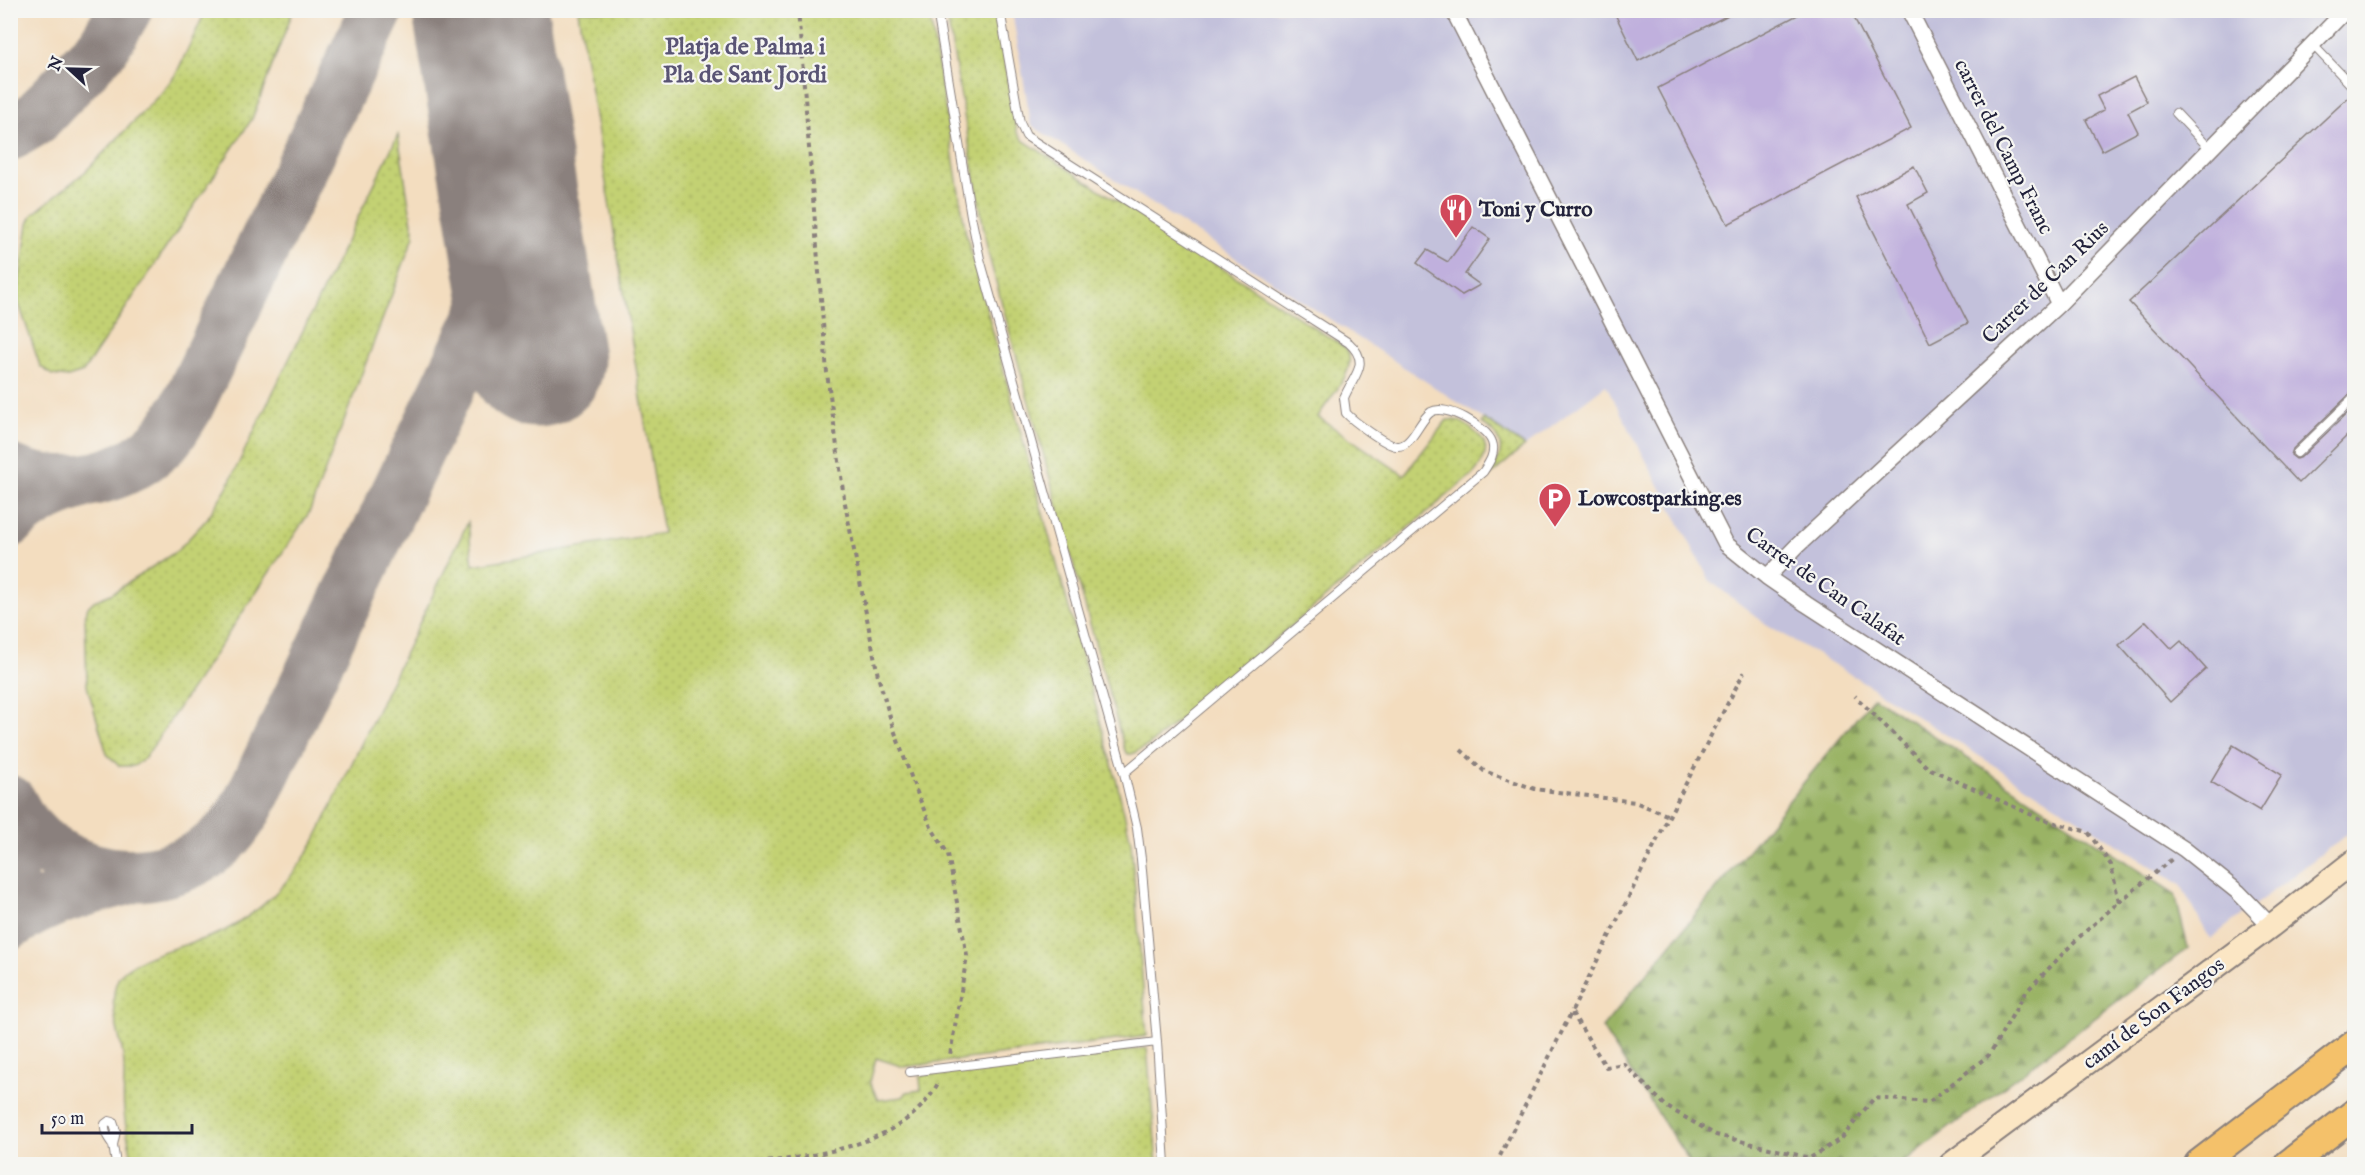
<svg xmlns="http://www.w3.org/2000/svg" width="2365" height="1175" font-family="'IM FELL English',serif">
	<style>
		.industrial { fill: #c3c1db }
		.grass { fill: url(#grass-dots); stroke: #727a57; stroke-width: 1.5 }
		.forest { fill: url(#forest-firs); stroke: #5e6a50; stroke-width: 1.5 }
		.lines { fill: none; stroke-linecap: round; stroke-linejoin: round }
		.taxiway { stroke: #8a807d; stroke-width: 54 }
		.runway { stroke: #8a807d; stroke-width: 135 }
		.building { fill: #c0b0dd }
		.lane-casing { stroke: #8a807d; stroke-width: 10 }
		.street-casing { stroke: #8a807d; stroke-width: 18 }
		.secondary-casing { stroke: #8a807d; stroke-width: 26 }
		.highway-casing { stroke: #8a807d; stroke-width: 32 }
		.path { stroke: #8a807d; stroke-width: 4; stroke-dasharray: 4.5 4.5; stroke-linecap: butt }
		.lane { stroke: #fff; stroke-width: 8 }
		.street { stroke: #fff; stroke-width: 15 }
		.secondary { stroke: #fbe6c4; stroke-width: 22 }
		.highway { stroke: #f4c16b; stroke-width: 28 }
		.labels { text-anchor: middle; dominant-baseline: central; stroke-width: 4.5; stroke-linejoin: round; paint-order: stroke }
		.street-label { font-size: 21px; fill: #22223b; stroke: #f6f6f2 }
		.poi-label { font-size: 21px; font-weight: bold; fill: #22223b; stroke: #f6f6f2; text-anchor: start }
		.quarter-label { font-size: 24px; font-weight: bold; fill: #595474; stroke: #f6f6f2 }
	</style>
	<defs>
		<pattern id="grass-dots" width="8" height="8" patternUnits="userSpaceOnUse" patternTransform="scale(1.5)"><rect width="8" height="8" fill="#c3d173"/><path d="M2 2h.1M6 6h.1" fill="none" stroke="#a7b364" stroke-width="1.8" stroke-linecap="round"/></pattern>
		<pattern id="forest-firs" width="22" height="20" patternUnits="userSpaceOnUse" patternTransform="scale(1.5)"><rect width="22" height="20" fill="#9ab365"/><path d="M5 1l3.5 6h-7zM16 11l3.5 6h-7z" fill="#7d9154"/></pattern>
	</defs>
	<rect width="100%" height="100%" fill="#f6f6f2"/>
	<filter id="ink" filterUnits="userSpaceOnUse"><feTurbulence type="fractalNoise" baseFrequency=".0167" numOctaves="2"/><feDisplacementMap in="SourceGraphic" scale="12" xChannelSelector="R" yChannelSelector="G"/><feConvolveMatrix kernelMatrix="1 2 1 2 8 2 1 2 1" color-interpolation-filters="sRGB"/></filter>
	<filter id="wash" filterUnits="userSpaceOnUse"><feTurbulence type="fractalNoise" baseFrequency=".008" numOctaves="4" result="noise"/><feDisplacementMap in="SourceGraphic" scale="24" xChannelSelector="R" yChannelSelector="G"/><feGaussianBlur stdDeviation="1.35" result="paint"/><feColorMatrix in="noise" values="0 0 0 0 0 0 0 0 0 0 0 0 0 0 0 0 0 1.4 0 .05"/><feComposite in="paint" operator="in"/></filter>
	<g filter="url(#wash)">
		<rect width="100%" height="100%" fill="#f3ddbf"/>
		<path class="industrial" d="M1012,11h1342v818l-144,110 -29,-54 -316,-202 -99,-59 -56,-43 -104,-196 -81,61 -494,-321z"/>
		<path class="grass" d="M206,10l87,1 -41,108 -169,253 -15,5 -16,-2 -12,-9 -23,-68 11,-74 4,-9 54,-44 76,-79 14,-18z
			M578,11h351l37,223 150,545 15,63 16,194 -243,31 -28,-9 -6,24 8,18 25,-3 4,-5 14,-2 -1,-13 5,-3 222,-26 10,116h-1024c-3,-17 -8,-36 -9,-54 -2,-18 2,-37 -1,-55 -4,-23 -16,-53 -5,-76 10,-24 81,-35 106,-48 40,-21 71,-54 92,-93l152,-316 5,43 190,-32z
			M946,11h50l20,114 1,7 7,9 322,207c14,22 -18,50 -28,69l86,58 43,-55c10,-1 16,2 23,8 20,14 20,26 4,45l-325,272 -17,9h-4l-3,-3 -137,-498z
			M398,135l16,101 -105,277 -164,245 -11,8h-15l-12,-12 -20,-68 -2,-70 3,-9 6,-6 17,-7 66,-43 30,-32 19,-30z
			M1484,419l41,27 -40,34 -2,-2c22,-19 25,-38 -1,-55z"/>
		<path class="forest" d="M1874,697l301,197 13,54 -287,216h-210l-89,-136z"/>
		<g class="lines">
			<path class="taxiway" d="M10,134l24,-14 69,-73 22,-37
				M10,471c47,21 106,11 145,-22 14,-11 22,-27 31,-41l191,-398
				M10,521c21,-21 43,-30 71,-39
				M10,802c38,82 154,97 216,34 11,-11 19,-25 26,-39l245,-512 10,-37 5,-43
				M10,853v34
				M10,923c37,-25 76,-34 118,-45"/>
			<path class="runway" d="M480,10l57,350"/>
		</g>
		<g id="blocks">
			<path class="building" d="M1613,10h125l-100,51z
				M1807,10h43l61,118 -183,96 -70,-136z
				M2134,77l13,25 -19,10 10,20 -36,19 -16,-31 18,-10 -7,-14z
				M2352,94h3v298l-5,2 -57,55 -2,6 5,4 5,-2 54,-51v22l-56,55 -170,-181z
				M1914,166l14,27 -20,11 60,119 -38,20 -74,-146z
				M1473,227l17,12 -25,35 15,11 -18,10 -45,-32 10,-13 21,12z
				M2146,621l26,28 9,-8 25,28 -36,33 -51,-57z
				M2233,745l49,30 -22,36 -49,-29z"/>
		</g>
	</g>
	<g filter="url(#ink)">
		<use href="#blocks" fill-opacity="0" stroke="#8a807d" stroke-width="1.5"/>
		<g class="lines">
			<g class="lane-casing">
				<path id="lane" d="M937,10l34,206 9,43 144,514 13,55 4,31 16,183
					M1000,10l20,113 6,13 323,207c23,21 3,34 -5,55l2,15c7,8 40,32 50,33 16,2 23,-26 35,-34 15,-9 56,15 61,30 4,11 -3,21 -9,30l-359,301
					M2313,45l41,43
					M2176,113l35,37
					M2297,453l57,-55
					M910,1072l247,-30 8,122
					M113,1145c-5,-7 -9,-12 -8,-21l4,-3 4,1 3,9 -3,14 3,19"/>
			</g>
			<g class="street-casing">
				<path id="street" d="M1453,10l273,534 41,33 39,27 378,245 54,43 33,34
					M1909,10l150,294
					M1767,577l30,-31 262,-242 287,-294"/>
			</g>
			<g class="secondary-casing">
				<path id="secondary" d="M1951,1164l320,-238 83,-65"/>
			</g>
			<g class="highway-casing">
				<path id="highway" d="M2199,1164l155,-119
					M2289,1164l65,-50"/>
			</g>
			<path class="path" d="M798,10l29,363 17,125 34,178 14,48 22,61 17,42 17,27 19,102 -17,99
				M1461,750l23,21 51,18 100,13 34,14
				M2119,902l53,-43
				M1572,1013l34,54 18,-3 43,43 49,28 94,23 32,-20 32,-40 55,4 60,-47 37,-63 51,-53 42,-37 -8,-37 -23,-33 -47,-13 -113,-51 -73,-72
				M750,1164c64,-8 158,-18 189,-83
				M1496,1164l173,-348 75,-144"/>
			<use href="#lane" class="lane"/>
			<use href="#street" class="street"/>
			<use href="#secondary" class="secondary"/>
			<use href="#highway" class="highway"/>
		</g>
	</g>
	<defs>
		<g id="restaurant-pin" transform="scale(1.725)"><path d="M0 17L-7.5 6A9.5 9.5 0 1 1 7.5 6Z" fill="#d1495b" stroke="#f6f6f2"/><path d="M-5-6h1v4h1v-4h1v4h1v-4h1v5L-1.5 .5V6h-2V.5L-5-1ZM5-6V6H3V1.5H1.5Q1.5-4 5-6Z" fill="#fff"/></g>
		<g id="parking-pin" transform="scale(1.725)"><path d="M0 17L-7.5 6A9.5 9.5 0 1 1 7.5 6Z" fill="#d1495b" stroke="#f6f6f2"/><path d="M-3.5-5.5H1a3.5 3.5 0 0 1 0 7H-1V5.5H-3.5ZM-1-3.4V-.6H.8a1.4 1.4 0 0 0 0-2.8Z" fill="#fff"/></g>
	</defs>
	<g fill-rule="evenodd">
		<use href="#restaurant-pin" x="1456" y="210"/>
		<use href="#parking-pin" x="1555" y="499"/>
	</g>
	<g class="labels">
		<g class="street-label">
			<text transform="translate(2003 147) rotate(63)">carrer del Camp Franc</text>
			<text transform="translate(2046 283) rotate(-44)">Carrer de Can Rius</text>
			<text transform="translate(1825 587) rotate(35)">Carrer de Can Calafat</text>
			<text transform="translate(2154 1014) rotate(-37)">camí de Son Fangos</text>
		</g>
		<g class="poi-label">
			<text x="1479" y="210">Toni y Curro</text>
			<text x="1578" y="499">Lowcostparking.es</text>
		</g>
		<g class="quarter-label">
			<text x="745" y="47">Platja de Palma i<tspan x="745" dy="28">Pla de Sant Jordi</tspan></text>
		</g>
	</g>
	<rect width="2365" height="1175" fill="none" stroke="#f6f6f2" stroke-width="36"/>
	<g transform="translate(69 69) rotate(292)" stroke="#f6f6f2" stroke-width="4.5" paint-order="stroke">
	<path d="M0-4.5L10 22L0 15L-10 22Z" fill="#22223b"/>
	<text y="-9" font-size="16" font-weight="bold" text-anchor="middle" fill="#22223b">N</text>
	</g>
	<path d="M42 1124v9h150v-9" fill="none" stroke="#22223b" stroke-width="3"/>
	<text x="51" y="1124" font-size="18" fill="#22223b" stroke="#f6f6f2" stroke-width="4.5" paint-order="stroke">50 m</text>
</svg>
